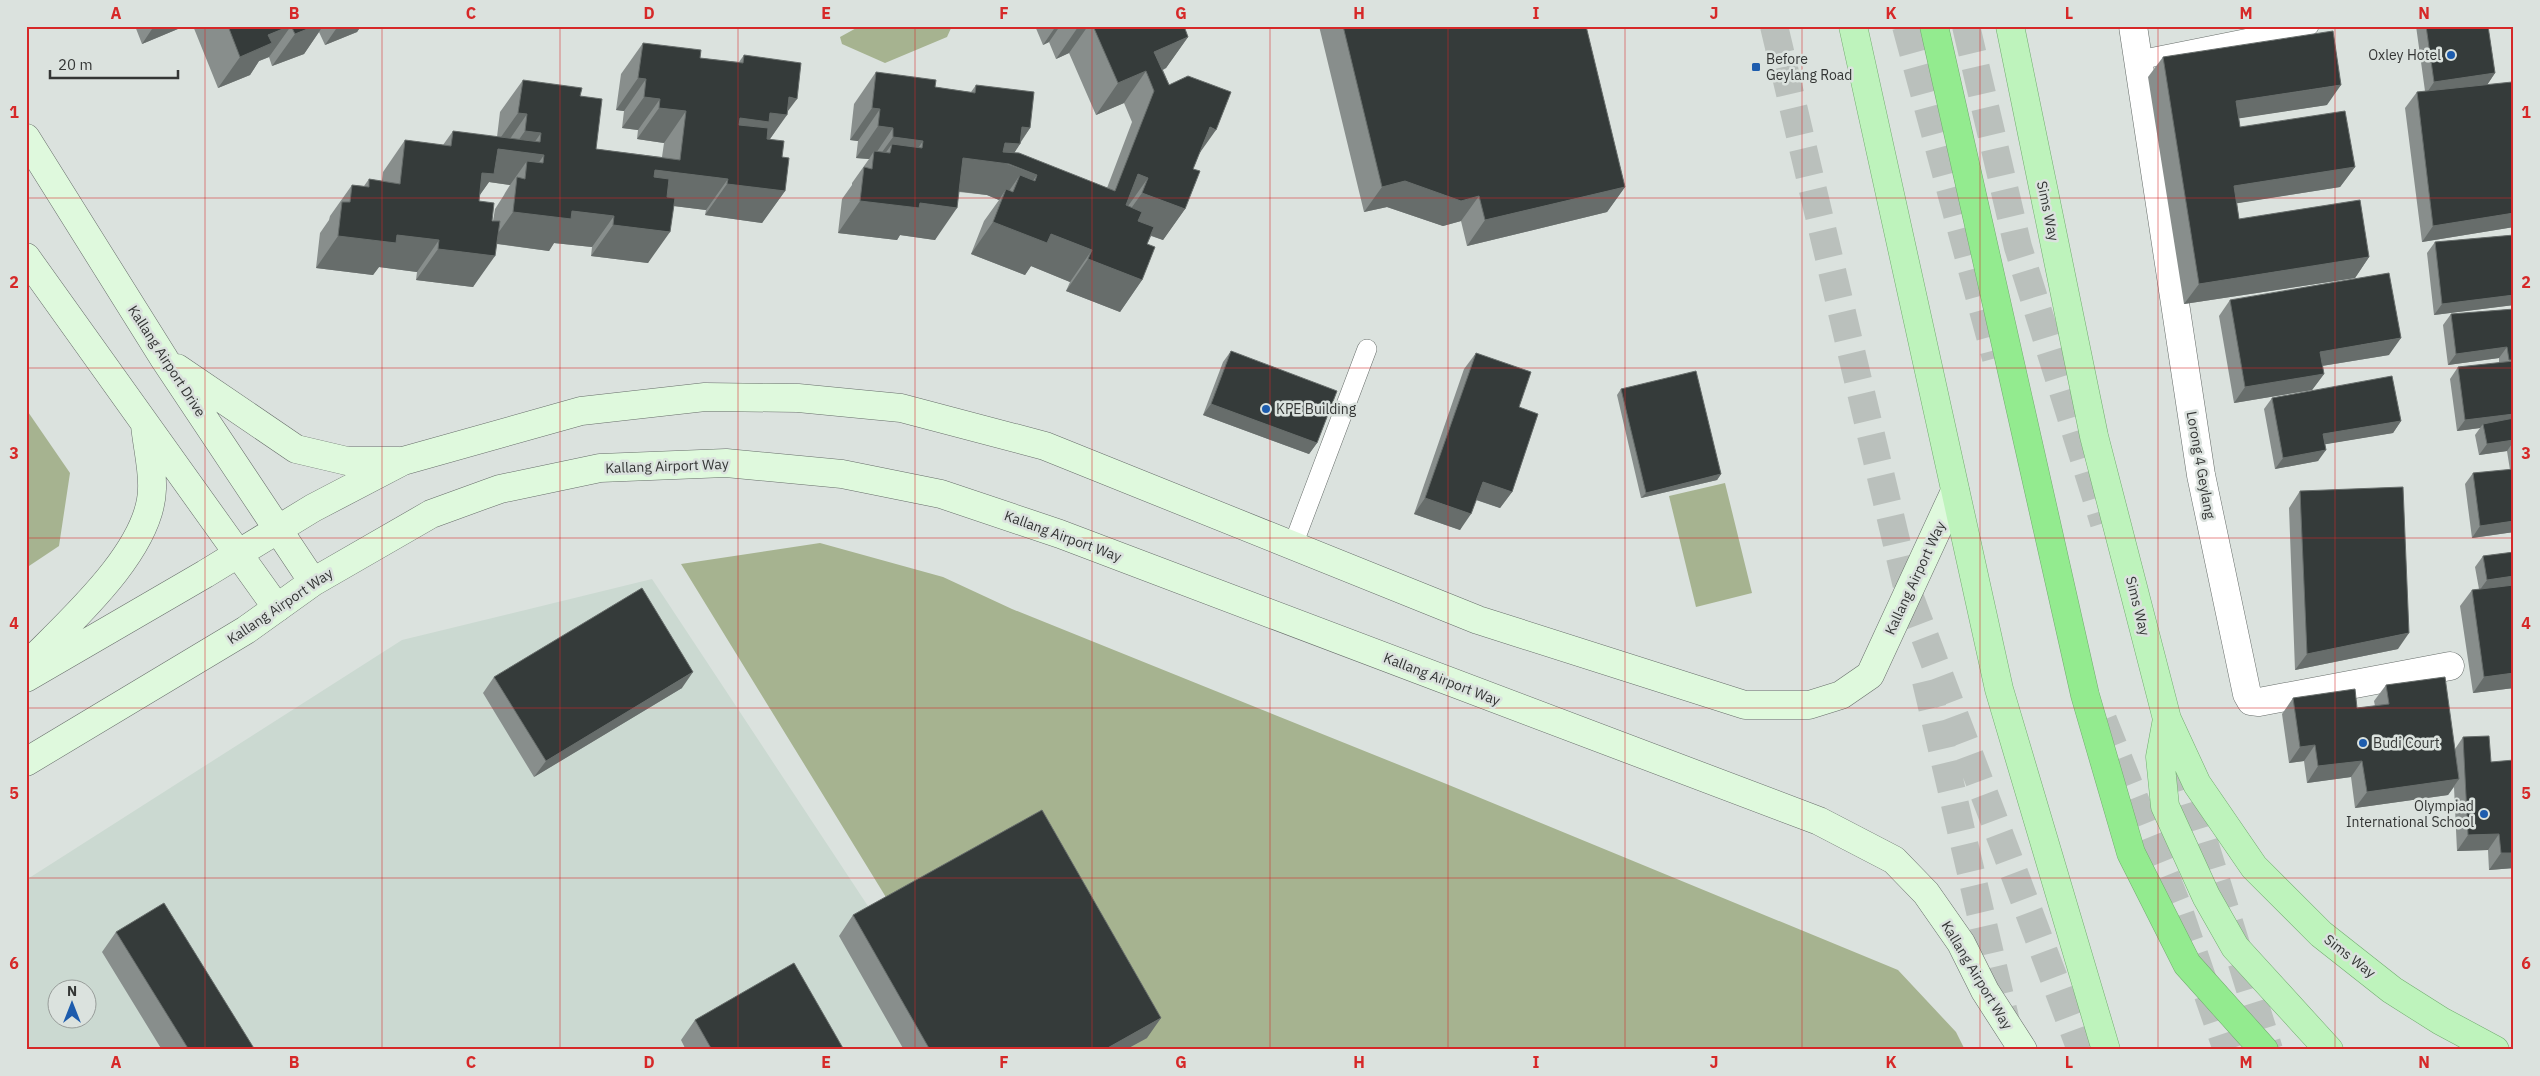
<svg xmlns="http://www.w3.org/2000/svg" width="2540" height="1076" viewBox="0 0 2540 1076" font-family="'IBM Plex Sans',sans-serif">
	<rect width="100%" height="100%" fill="#dbe2de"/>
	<path fill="#cbd9d1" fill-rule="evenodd" d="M652 579 963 1050H26V880L402 640ZM58 988H88V1018H58Z"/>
	<path fill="#a6b390" d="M860 26H952L947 37 885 63 842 44 840 37Z
		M26 409 70 473 59 546 26 568Z
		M1725 483 1752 593 1696 607 1669 496Z
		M820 543 943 577 1012 609 1444 783 1898 970 1956 1032 1965 1050H1125L1146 1038 892 907 681 564Z"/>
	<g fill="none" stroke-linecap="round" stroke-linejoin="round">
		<path stroke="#bac0bc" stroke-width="28" stroke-dasharray="28 14" stroke-linecap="butt" d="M1774 26 1909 595 2081 1050
			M1906 26 1996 358
			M1966 26 2018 247 2104 523
			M1926 681 2006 1022
			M2103 720 2177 905 2227 1050
			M2179 762 2269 1050"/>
		<defs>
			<path id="lane" d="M2139 60 2309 26
				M1293 545 1367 349"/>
			<path id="street" d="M2133 26 2201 475 2247 694 2251 701 2259 702 2450 666"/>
			<path id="secondary" d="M26 138 165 360 313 582
				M26 257 277 608
				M177 368 296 449 347 461H399
				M26 666C67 624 151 551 152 489 153 469 147 446 145 425
				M26 678 205 574 313 508 403 461 581 411 705 397 798 398 901 408 1045 446 1478 620 1745 705H1809L1841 695 1870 675 1955 491
				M26 762 246 630 313 582 431 514 500 489 600 468 726 463 842 474 941 494 1060 534 1819 821 1894 860 1926 893 1961 943 1985 991 2023 1050"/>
			<path id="primary" d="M1853 26 1999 689 2106 1050
				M2010 26 2094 436 2167 719 2197 784 2254 867 2321 934 2392 990 2441 1021 2495 1050
				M2167 719 2160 757 2165 806 2206 896 2235 947 2329 1050"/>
			<path id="highway" d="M1934 26 2085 695 2131 853 2187 964 2264 1050"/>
		</defs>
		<use href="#lane" stroke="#676d6a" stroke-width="20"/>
		<use href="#street" stroke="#676d6a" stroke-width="29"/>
		<use href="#secondary" stroke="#676d6a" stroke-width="29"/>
		<use href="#primary" stroke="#72ac70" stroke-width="29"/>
		<use href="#highway" stroke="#72ac70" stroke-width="29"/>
		<use href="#lane" stroke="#fff" stroke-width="19"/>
		<use href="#street" stroke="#fff" stroke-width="28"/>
		<use href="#secondary" stroke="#dff9dd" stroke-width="28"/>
		<use href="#primary" stroke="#bef3bc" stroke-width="28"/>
		<use href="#highway" stroke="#93eb8f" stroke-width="28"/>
	</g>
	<path fill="#888e8c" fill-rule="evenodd" d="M135 26H185L142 44Z
		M193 26H361L357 32 325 45 319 32 304 54 272 66 269 57 259 61 250 75 218 88Z
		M1035 26H1187L1185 29 1188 37 1166 68 1163 70 1199 154 1193 169 1185 209 1163 240 1151 236 1147 244 1142 280 1120 312 1066 291 1070 282 1031 266 1025 275 971 254 984 221 999 200 987 195 959 192 935 240 900 235 897 240 838 233 842 199 852 185V183L869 159 856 158 858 141 850 140 854 104 876 72 935 87 971 92 976 85 1030 128 1021 142 1014 153 1107 188 1132 122 1124 103 1096 115 1069 53 1056 59 1049 42 1043 45Z
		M1319 26H1586L1625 187 1607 212 1467 246 1461 221 1443 226 1387 207 1364 212Z
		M2416 26H2488L2495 73 2487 85 2514 227 2422 242 2405 108 2417 92 2425 91Z
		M643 43 700 58 739 62 744 55 788 111 770 139 782 157 785 191 762 223 705 215 706 210 674 206 648 263 591 256 592 247 554 243 549 251 497 244 473 287 416 280 417 272 379 267 373 275 316 268 320 233 329 220 330 216 352 185 364 186 369 179 382 181 383 172 405 140 443 145 453 131 497 137 500 112 523 80 580 96 596 149 662 157 664 143 637 139 638 130 622 128 624 111 616 110 621 74ZM489 182 510 185 505 193 504 195 495 209 493 221H492L479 201V196Z
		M2163 57 2327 105 2239 118 2240 127 2355 167 2340 187 2237 203 2239 219 2369 257 2355 278 2184 304 2148 77Z
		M2514 235V305L2434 315 2427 253 2435 242Z
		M2230 300 2389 355 2322 366 2324 374 2312 390 2234 403 2219 316Z
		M2514 309V532L2472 538 2465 484 2473 473 2510 470 2507 451 2479 455 2475 435 2480 428 2457 431 2450 379 2458 367 2499 363V358L2448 365 2443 325 2451 314Z
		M1231 351 1317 443 1309 454 1203 415 1223 362Z
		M1476 353 1519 407 1512 492 1500 508 1476 500 1460 530 1414 514 1464 369Z
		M1621 389 1721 474 1717 480 1641 498 1617 395Z
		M2272 398 2401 421 2393 433 2325 444 2318 461 2275 469 2264 409Z
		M2300 491 2398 649 2295 670 2289 508Z
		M2514 552V688L2473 693 2460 606 2472 590 2479 589 2475 567 2483 556Z
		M494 677 682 688 534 777 483 693Z
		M2386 685 2455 749 2463 737 2491 762 2514 868 2489 870 2488 850 2457 851 2454 787 2448 795 2355 808 2351 777 2307 783 2304 761 2289 763 2282 714 2293 698 2357 708 2375 706 2374 701Z
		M853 915 1147 1038 1125 1050H904L839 936Z
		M116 932 255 1050H162L102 952Z
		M695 1020 844 1050H686L681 1040Z"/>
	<path fill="#676d6b" d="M154 26H185L142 44Z
		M291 26 269 57 259 61 250 75 218 88 240 57 268 35Z
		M315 26H323L304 54 272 66 295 34Z
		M338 26H361L357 32 325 45Z
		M1056 26H1060L1049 42 1043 45Z
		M1080 26H1088L1069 53 1056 59 1078 27Z
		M1181 26H1187L1175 43 1188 37 1166 68 1148 76 1146 71 1124 103 1096 115 1118 83 1154 52Z
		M2495 73 2487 85 2426 94 2434 82Z
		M638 78 646 79 624 111 616 110Z
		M2341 85 2327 105 2222 121 2236 101Z
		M644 97 660 99 638 130 622 128Z
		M789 97 797 99 785 115H787L765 146 718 149 740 118Z
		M659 108 686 111 664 143 637 139Z
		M872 108 880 109 858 141 850 140Z
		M518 113 527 114 505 146 496 144Z
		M878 126 893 128 874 156V151L869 159 856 158Z
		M1022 127 1030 128 1019 144H1020L1007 164 1037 175 1015 207 1013 192 1020 175 1002 201 1006 189 999 200 987 195 941 189 963 158Z
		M1210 127 1216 130 1194 161Z
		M525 131 541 133 527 153 544 155 522 187 525 179 527 161 510 185 489 182 472 206 460 205 498 149 511 151Z
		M893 137 923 141 901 173 890 153 892 144 874 169 872 166Z
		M2355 167 2340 187 2220 206 2234 186Z
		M655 170 728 179 706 210 633 201Z
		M1138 174 1148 178 1126 209 1115 206Z
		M1405 181 1479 196 1461 221 1443 226 1387 207 1364 212 1382 187Z
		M727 184 785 191 762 223 705 215Z
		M1625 187 1607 212 1467 246 1485 220Z
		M1142 193 1185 209 1163 240 1120 224Z
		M860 201 920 203 957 208 935 240 900 235 897 240 838 233Z
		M572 211 614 216 592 247 554 243 549 251 491 243 513 212Z
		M2514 213V227L2422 242 2433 226Z
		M993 222 1051 234 1092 250 1070 282 1031 266 1025 275 971 254Z
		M613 225 670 232 648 263 591 256Z
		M397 235 439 240 417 272 379 267 373 275 316 268 338 236Z
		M438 249 495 256 473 287 416 280Z
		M2369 257 2355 278 2184 304 2199 284Z
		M1088 259 1142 280 1120 312 1066 291Z
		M2514 295V305L2434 315 2442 304Z
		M2401 338 2389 355 2309 368 2320 352Z
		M2507 347 2499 358 2448 365 2456 354Z
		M2324 374 2312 390 2234 403 2245 387Z
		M1211 404 1317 443 1309 454 1203 415Z
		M2514 414V424H2483L2480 428 2457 431 2465 420Z
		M2401 421 2393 433 2315 446 2323 434Z
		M2514 440V441L2507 451 2479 455 2487 444Z
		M2326 450 2318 461 2275 469 2283 458Z
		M1721 474 1717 480 1641 498 1646 493Z
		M1483 482 1512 492 1500 508 1471 498Z
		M1425 498 1471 514 1460 530 1414 514Z
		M2514 521V532L2472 538 2480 526Z
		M2514 576V587L2479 591 2487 580Z
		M2409 633 2398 649 2295 670 2307 654Z
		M693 672 682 688 534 777 546 761Z
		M2514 673V688L2473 693 2484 677Z
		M2315 745 2304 761 2289 763 2300 747Z
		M2362 761 2351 777 2307 783 2318 766Z
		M2459 779 2448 795 2355 808 2367 792Z
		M2499 834 2488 850 2457 851 2468 835Z
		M2501 853H2514V868L2489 870Z
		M1161 1018 1147 1038 1125 1050H1104Z"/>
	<path fill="#353b3a" stroke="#676d6b" d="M228 26H290L268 35 272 43 240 57Z
		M291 26H315L295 34Z
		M1093 26H1184L1188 37 1154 52 1169 85 1188 76 1231 92 1216 130 1210 127 1193 169 1200 171 1185 209 1142 193 1148 178 1138 174 1126 205 1142 212 1138 221 1154 227 1147 244 1155 247 1142 280 1088 259 1092 250 1051 234 1047 243 993 222 1006 189 1013 192 1020 175 1035 181 1037 175 1009 164 963 158 957 208 920 203 919 208 860 201 864 167 872 169 874 151 890 153 892 144 922 148 923 141 893 137V128L878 126 880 109 872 108 876 72 936 80 935 87 975 93 976 85 1034 92 1030 128 1022 127 1020 144 1005 143 1003 152 1019 153 1115 191 1154 91 1146 71 1118 83Z
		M1343 26H1586L1625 187 1485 220 1479 196 1461 201 1405 181 1382 187Z
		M2426 26H2488L2495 73 2434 82Z
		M2333 31 2341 85 2236 101 2240 127 2345 111 2355 167 2234 186 2239 219 2360 200 2369 257 2199 284 2163 57Z
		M643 43 701 50 700 58 743 63 744 55 801 63 797 99 789 97 787 115 770 113 769 122 740 118 739 125 768 128 767 139 784 141 782 157 789 158 785 191 727 184 728 179 655 170 654 177 669 179 667 197 675 198 670 232 613 225 614 216 572 211 571 219 513 212 517 177 525 179 527 161 543 163 544 155 498 149 494 174 482 173 479 201 494 203 492 221H500L495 256 438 249 439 240 397 235 396 243 338 236 342 202H350L352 185 369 187V179L400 184 405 140 451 146 453 131 540 142 541 133 525 131 527 114 518 113 523 80 582 88 580 96 602 99 596 149 680 160 686 111 659 108 660 99 644 97 646 79 638 78Z
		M2512 82 2514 96V213L2433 226 2417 92Z
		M2514 235V295L2442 304 2435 242Z
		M2389 273 2401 338 2320 352 2324 374 2245 387 2230 300Z
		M2514 309V360H2509L2507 347 2456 354 2451 314Z
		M1231 351 1337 391 1317 443 1211 404Z
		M1476 353 1531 372 1519 407 1538 414 1512 492 1483 482 1471 514 1425 498Z
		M2514 361V414L2465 420 2458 367Z
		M1696 371 1721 474 1646 493 1621 389Z
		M2392 376 2401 421 2323 434 2326 450 2283 458 2272 398Z
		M2514 418V440L2487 444 2483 424Z
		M2514 469V521L2480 526 2473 473Z
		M2403 487 2409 633 2307 654 2300 491Z
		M2514 552V576L2487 580 2483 556Z
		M2514 585V673L2484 677 2472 590Z
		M642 588 693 672 546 761 494 677Z
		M2445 677 2459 779 2367 792 2362 761 2318 766 2315 745 2300 747 2293 698 2355 689 2357 708 2389 704 2386 685Z
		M2489 736 2491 762 2514 760V853H2501L2499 834 2468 835 2463 737Z
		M1042 810 1161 1018 1104 1050H930L853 915Z
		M164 903 255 1050H189L116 932Z
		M794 963 844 1050H712L695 1020Z"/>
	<path fill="none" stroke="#d62828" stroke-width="1" stroke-opacity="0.55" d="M205 26V1050M382 26V1050M560 26V1050M738 26V1050M915 26V1050M1092 26V1050M1270 26V1050M1448 26V1050M1625 26V1050M1802 26V1050M1980 26V1050M2158 26V1050M2335 26V1050M26 198H2514M26 368H2514M26 538H2514M26 708H2514M26 878H2514"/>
	<g fill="#1d5cad" stroke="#dbe2de" stroke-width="2">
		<circle cx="2451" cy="55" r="5"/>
		<rect x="1751" y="62" width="10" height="10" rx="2.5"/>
		<circle cx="1266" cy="409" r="5"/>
		<circle cx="2363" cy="743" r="5"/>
		<circle cx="2484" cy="814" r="5"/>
	</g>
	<g text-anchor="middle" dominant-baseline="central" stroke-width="5" stroke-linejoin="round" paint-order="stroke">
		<g font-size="14" fill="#343635" stroke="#dbe2de" text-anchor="start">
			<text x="2441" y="55" text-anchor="end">Oxley Hotel</text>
			<text x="1766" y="59">Before<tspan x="1766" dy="16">Geylang Road</tspan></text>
			<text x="1276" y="409">KPE Building</text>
			<text x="2373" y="743">Budi Court</text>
			<text x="2474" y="806" text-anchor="end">Olympiad<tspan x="2474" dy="16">International School</tspan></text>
		</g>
		<g font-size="14" fill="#343635" stroke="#dbe2de">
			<text transform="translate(2048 211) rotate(78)">Sims Way</text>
			<text transform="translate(167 361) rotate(57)">Kallang Airport Drive</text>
			<text transform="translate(2201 465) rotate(80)">Lorong 4 Geylang</text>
			<text transform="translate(667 466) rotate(-2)">Kallang Airport Way</text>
			<text transform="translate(1063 536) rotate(20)">Kallang Airport Way</text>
			<text transform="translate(1915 578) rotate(-65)">Kallang Airport Way</text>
			<text transform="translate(280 606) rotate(-34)">Kallang Airport Way</text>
			<text transform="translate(2138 606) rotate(76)">Sims Way</text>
			<text transform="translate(1442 679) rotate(21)">Kallang Airport Way</text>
			<text transform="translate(2350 956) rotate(38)">Sims Way</text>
			<text transform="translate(1977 975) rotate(59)">Kallang Airport Way</text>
		</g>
	</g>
	<rect width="2540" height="1076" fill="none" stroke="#dbe2de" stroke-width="55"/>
	<g transform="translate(72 1004)"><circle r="24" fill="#dbe2de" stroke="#989d9a"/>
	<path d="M0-4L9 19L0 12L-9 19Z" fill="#1d5cad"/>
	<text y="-8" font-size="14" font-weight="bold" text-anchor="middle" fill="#343635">N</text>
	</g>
	<path d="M50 70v8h128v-8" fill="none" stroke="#343635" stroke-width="2.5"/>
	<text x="58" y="70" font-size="15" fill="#343635" stroke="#dbe2de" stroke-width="4" paint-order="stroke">20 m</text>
	<rect x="28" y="28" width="2484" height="1020" fill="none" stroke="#d62828" stroke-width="2"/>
	<g font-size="16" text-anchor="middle" font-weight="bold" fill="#d62828">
		<text x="116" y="19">A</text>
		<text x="294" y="19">B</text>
		<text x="471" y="19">C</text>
		<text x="649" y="19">D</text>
		<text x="826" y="19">E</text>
		<text x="1004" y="19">F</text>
		<text x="1181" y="19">G</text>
		<text x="1359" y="19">H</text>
		<text x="1536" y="19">I</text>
		<text x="1714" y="19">J</text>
		<text x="1891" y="19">K</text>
		<text x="2069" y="19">L</text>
		<text x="2246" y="19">M</text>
		<text x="2424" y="19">N</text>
		<text x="14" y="118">1</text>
		<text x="2526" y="118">1</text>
		<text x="14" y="288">2</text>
		<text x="2526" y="288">2</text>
		<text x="14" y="459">3</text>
		<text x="2526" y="459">3</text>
		<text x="14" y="629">4</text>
		<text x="2526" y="629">4</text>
		<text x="14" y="799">5</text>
		<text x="2526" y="799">5</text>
		<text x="14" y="969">6</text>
		<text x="2526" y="969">6</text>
		<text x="116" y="1068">A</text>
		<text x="294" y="1068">B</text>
		<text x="471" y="1068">C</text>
		<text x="649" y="1068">D</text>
		<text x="826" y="1068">E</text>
		<text x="1004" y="1068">F</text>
		<text x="1181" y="1068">G</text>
		<text x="1359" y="1068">H</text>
		<text x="1536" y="1068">I</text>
		<text x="1714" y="1068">J</text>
		<text x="1891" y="1068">K</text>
		<text x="2069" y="1068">L</text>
		<text x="2246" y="1068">M</text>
		<text x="2424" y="1068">N</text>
	</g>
</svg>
